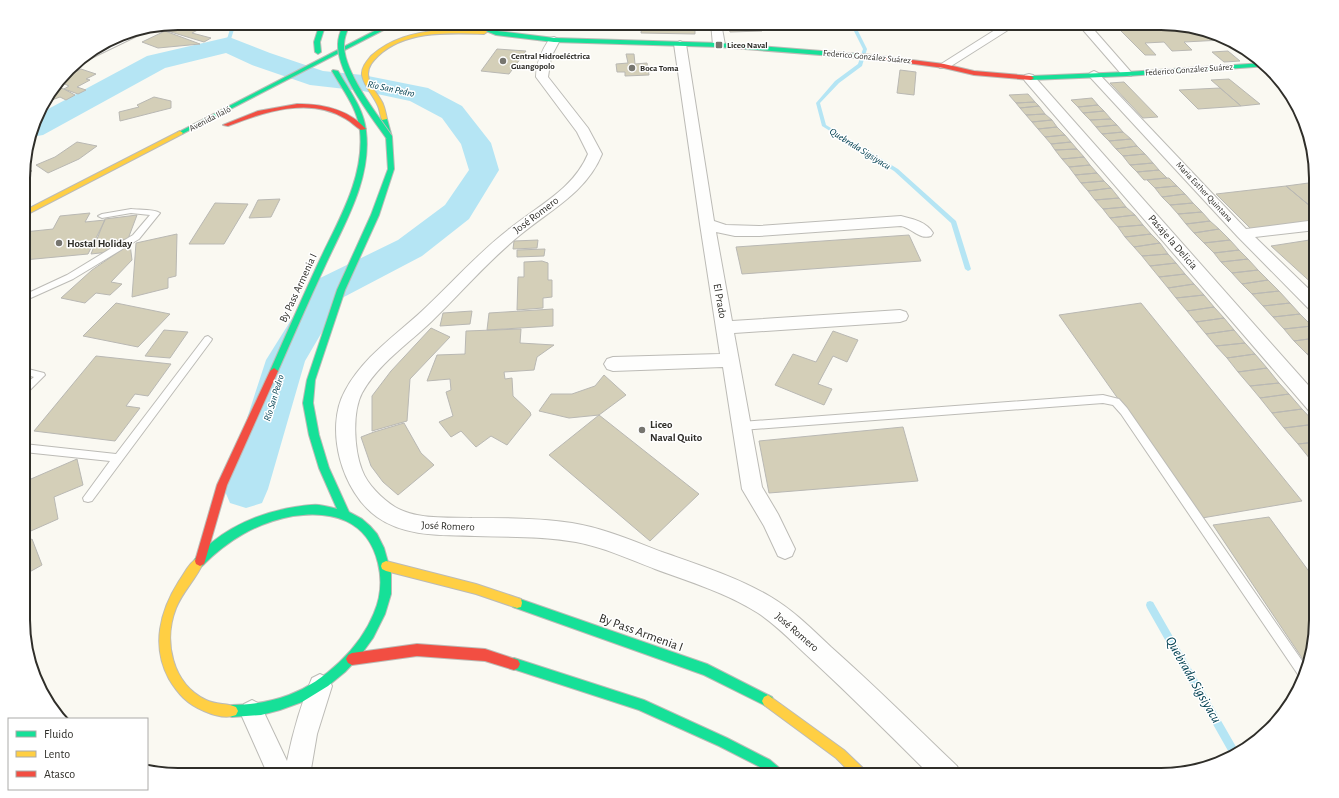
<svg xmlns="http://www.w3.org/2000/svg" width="1339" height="798" viewBox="0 0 1339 798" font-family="'Alegreya Sans',sans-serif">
	<rect width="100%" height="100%" fill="#faf9f2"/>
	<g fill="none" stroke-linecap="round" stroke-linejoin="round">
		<path fill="#b5e5f4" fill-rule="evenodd" d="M232 23H236L231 39 229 40 227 39Z
			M850 23H854L867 49 862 66 839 83 820 103 826 125 898 169 956 221 971 269 970 270 968 271 965 269 951 223 894 171 822 126 816 103 835 81 858 64 863 49Z
			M1150 601 1153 602 1239 752 1240 753 1231 756 1147 608 1146 605 1147 602Z"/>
		<path fill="#b5e5f4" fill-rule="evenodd" d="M229 37 270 53 323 71 363 75 428 88 462 106 491 143 499 170 469 219 422 256 342 298 305 361 268 489 262 503 246 508 230 503 224 489 266 360 316 280 398 240 445 205 469 170 461 144 442 118 410 101 363 91 310 85 252 65 226 53 165 68 43 135 31 137 37 115 147 56Z"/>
	</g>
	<path fill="#d4cfb8" stroke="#b9b8b3" d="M178 23H211L192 33 211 38 204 42 164 30Z
		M578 23H613V28L586 29 585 24Z
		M727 23H760L762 31 730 32Z
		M1113 23H1162L1202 28 1215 34 1222 40 1184 42 1192 50 1172 51 1164 42 1145 43 1156 55H1145Z
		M642 25 695 26V34L641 33Z
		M165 31 200 44 158 48 142 42Z
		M497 49 526 51 509 74 481 71Z
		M1228 51 1240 61 1224 62 1212 52Z
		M626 54H634L635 64 647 63 649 75 625 76V72H617L616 64 628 63Z
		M81 69 96 74 86 79 90 80 77 87 86 90 78 94 64 89 69 86 60 82 63 78Z
		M900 70 916 72 914 95 897 93Z
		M1229 79 1260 104 1241 106 1211 80Z
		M1124 82 1158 117 1143 118 1110 83Z
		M56 87 64 89 75 95 66 100 60 97 49 101 46 100Z
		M1220 88 1241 106 1198 109 1179 90Z
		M1028 94 1035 102 1016 103 1009 95Z
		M154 97 171 101V108L120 121 119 112 139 107 137 105Z
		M1092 98 1098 105 1078 107 1071 100Z
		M1035 102 1039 106 1020 108 1016 103Z
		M1098 105 1104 111 1083 113 1078 107Z
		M1039 106 1045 114 1026 115 1020 108Z
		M1104 111 1111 119 1090 120 1083 113Z
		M1045 114 1052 120 1032 122 1026 115Z
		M1111 119 1117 125 1096 127 1090 120Z
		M1052 120 1057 127 1038 129 1032 122Z
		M1117 125 1123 132 1102 134 1096 127Z
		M1057 127 1065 135 1045 137 1038 129Z
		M1123 132 1131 139 1109 141 1102 134Z
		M1065 135 1071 142 1051 144 1045 137Z
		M1131 139 1137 146 1116 149 1109 141Z
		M77 142 97 146 79 159 48 173 36 165 55 157Z
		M1071 142 1077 149 1055 150 1051 144Z
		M1137 146 1145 154 1123 156 1116 149Z
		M1077 149 1084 157 1062 159 1055 150Z
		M1145 154 1153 163 1130 165 1123 156Z
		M1084 157 1090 165 1069 167 1062 159Z
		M1153 163 1159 170 1137 172 1130 165Z
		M1090 165 1097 173 1075 175 1069 167Z
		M24 166H25L32 171 24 175Z
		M1159 170 1167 178 1144 180 1137 172Z
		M1097 173 1104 181 1081 183 1075 175Z
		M1167 178H1169L1177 186 1155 188 1147 180Z
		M1104 181 1111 188 1088 191 1081 183Z
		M1316 182V211L1286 186Z
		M1177 186 1185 194 1162 197 1155 188Z
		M1286 186 1316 211V223L1253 231 1216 194Z
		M1111 188 1119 198 1095 200 1088 191Z
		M1185 194 1193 203 1170 205 1162 197Z
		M1119 198 1126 207 1103 209 1095 200Z
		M280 199 271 217 249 218 258 200Z
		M215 203 248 204 224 244H189Z
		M1193 203 1202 212 1178 214 1170 205Z
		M1126 207 1135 215 1110 218 1103 209Z
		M1202 212 1210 221 1186 224 1178 214Z
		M90 213 85 222 105 220 88 254 24 260V232L53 229 60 216Z
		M137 215 128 239 113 241 109 252 91 254 105 219Z
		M1135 215 1143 225 1118 227 1110 218Z
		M1210 221 1219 229 1194 233 1186 224Z
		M1143 225 1151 234 1125 237 1118 227Z
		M1219 229 1230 240 1204 243 1194 233Z
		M177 234 176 276 168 278V288L132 297 136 243Z
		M1151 234 1160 243 1134 247 1125 237Z
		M909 235 921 261 742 274 736 247Z
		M1316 239V287L1271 246Z
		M538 240 537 248 513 249 514 241Z
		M1230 240 1239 250 1214 253 1204 243Z
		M1160 243 1168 254 1142 256 1134 247Z
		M130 244 132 260 111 282 122 284 110 295 96 293 85 303 61 298 92 270Z
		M545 249 544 256 517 257V250Z
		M1239 250 1248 259 1221 262 1214 253Z
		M1168 254 1176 263 1150 266 1142 256Z
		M1248 259 1258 270 1232 273 1221 262Z
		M542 261 548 263V280H552V297L543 298V308L517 310 518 277H524V262Z
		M1176 263 1185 274 1159 277 1150 266Z
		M1258 270 1268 280 1242 284 1232 273Z
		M1185 274 1194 284 1168 288 1159 277Z
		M1268 280 1279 291 1252 294 1242 284Z
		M1194 284 1204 295 1176 298 1168 288Z
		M1279 291 1290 303 1263 306 1252 294Z
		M1204 295 1214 307 1187 311 1176 298Z
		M116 303 170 314 138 347 83 336Z
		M1141 303 1302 501 1202 518 1059 315Z
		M1290 303 1300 314 1273 317 1263 306Z
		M1214 307 1224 318 1196 322 1187 311Z
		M553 309V326L487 330 489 313Z
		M472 311 470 324 440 326 443 313Z
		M1300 314 1312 326 1284 329 1273 317Z
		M1224 318 1234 330 1206 334 1196 322Z
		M1312 326 1316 330V338L1294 341 1284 329Z
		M431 328 450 337 410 379 407 421 372 431V396L391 371Z
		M521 329 520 343 554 345 537 357 534 370 504 372 505 379 512 378 513 396 530 412 531 415 507 445 491 436 476 447 461 431 451 437 439 422 453 416 446 392 451 390 450 379 427 381 437 355 465 354 466 331Z
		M164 330 188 332 170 358 145 356Z
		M1234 330 1245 343 1216 346 1206 334Z
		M833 331 858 340 847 362 833 356 818 384 832 389 824 405 775 385 793 354 816 362Z
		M1316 338V353L1307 354 1294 341Z
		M1245 343 1255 354 1227 358 1216 346Z
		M1316 353V364L1307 354Z
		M1255 354 1267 368 1238 372 1227 358Z
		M96 356 171 364 148 396 135 394 126 406 140 408 115 441 34 431Z
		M1267 368 1279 383 1250 386 1238 372Z
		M604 375 626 395 599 415 569 418 539 411 551 394H572L595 386Z
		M1279 383 1289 394 1260 398 1250 386Z
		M1289 394 1302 409 1272 413 1260 398Z
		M1302 409 1316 424 1284 428 1272 413Z
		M599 415 699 494 650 541 549 455Z
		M404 423 421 453 434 465 398 495 383 482 371 466 361 437 374 432Z
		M1316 424V442L1298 444 1284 428Z
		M903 427 918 481 769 493 759 441Z
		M1316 442V458L1310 459 1298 444Z
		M77 459 83 485 54 497 58 519 24 534V482Z
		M1269 517 1316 581V630L1306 664 1213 525Z
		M32 539 42 565 24 575V543Z"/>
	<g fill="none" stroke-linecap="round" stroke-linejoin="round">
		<defs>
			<path id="lane" d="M131 209C139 210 154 209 160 213L139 239 73 279 24 301V295L67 275 133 235 150 215 131 213 102 218 98 216 102 214Z
				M208 336 212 339 211 341 92 501 88 502 84 501 83 498 110 461 24 452V444L116 454 205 337Z
				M24 368 44 373 45 375 27 393 24 394V385L34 377 24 374Z
				M1103 395 1119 399 1127 408 1305 665 1301 677 1299 676 1121 414 1113 405 1103 403 741 430 738 429 736 426 738 423 741 422Z"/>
			<path id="street" d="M711 23H721L725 45 723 47 719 48 713 45Z
				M1006 23H1019L948 68H940L938 66Z
				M1077 23H1088L1131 72 1133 74 1131 76H1123Z
				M146 29 145 32 79 64 73 65 75 62 105 43 125 33Z
				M554 37 560 40 551 57 548 77 588 128 602 154C586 193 550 210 520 235 488 261 461 293 432 321 408 344 378 364 362 393 352 412 354 450 362 470 367 484 382 499 395 507 417 520 446 517 472 518 505 518 539 518 572 523 603 528 633 541 662 552 699 565 737 577 771 597 793 610 812 629 831 647 874 685 915 726 957 766L961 775H930C891 736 853 698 813 661 795 645 779 627 758 613 727 593 690 582 655 569 629 559 603 547 576 542 543 536 508 537 475 536 442 535 405 537 377 517 342 492 324 429 345 391 363 357 395 336 422 311 451 284 477 254 508 230 537 206 573 190 588 154L577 132 536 77C536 62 542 50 550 38Z
				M680 41 686 44 714 221 726 225 759 226 901 216C913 219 927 222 933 233L931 236C919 240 912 228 901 226L759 236H735L716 232 732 321 900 310 906 312 908 316 906 320 900 322 734 333 762 487 778 514 795 549 792 556 785 559 778 556 764 526 742 489 723 367 613 371 607 369 604 364 607 359 613 357 720 354 700 224 674 44Z
				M1094 71 1098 73 1246 229 1316 220V230L1255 237 1316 296V312L1310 310 1238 237 1090 77 1088 75 1090 73Z
				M1029 74 1033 75 1316 394V414L1310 412 1025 81 1023 78 1025 75Z
				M320 674 328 678 332 686 317 734 310 775H268L240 712 244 704 252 700 260 704 287 761C293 732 301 704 312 678Z"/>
			<path id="fast" d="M320 23H326L320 42 321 52 318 54 315 52 314 42Z
				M390 23H397L182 134 177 133Z
				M466 23H474L497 31 554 38 719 43 872 55 875 57 872 59 719 47 554 42 496 35Z
				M1264 63 1268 66 1127 76 1031 80 1028 78 1031 76 1127 72Z
				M333 70 338 71C349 90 364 109 366 131 372 180 343 226 324 268 308 302 293 337 278 371L274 374 270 371C285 337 300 303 316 268 335 226 365 180 360 131 358 109 343 90 332 71Z
				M384 117 387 119 392 137 394 169 379 215 345 290 315 380 313 403 319 435 329 468 349 512 362 519 370 526 377 534 384 548 391 573V594L385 614 373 638 360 656 345 672 328 686 302 702 280 710 261 715 232 717 228 715 226 711 228 707 232 705C251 705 270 702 289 695 324 682 360 648 374 613 381 597 382 579 378 563 368 520 332 510 293 516 256 523 228 540 202 566L198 568 194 566 193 563C196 555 205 548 211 543 236 523 264 512 295 507 302 506 312 504 319 505 325 506 331 507 337 509L319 468 309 435 303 403 307 380 337 290 371 215 388 169 386 137 381 119Z
				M517 598 707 664 772 697 774 701 772 705 768 707 704 675 513 607 512 603 513 599Z
				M514 658 644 700 727 738 770 760 783 771 785 775H769L762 768 719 746 639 710 510 668 508 664 510 660Z"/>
			<path id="slow" d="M439 30H484L487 32 484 34C449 33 406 30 378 56 373 61 368 66 368 74 368 85 379 95 383 104 385 109 386 114 387 119L382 120C380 116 380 110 378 106 373 95 364 86 362 75 361 68 367 61 371 56 391 38 414 33 439 30Z
				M180 131 183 133 182 134 24 216V211Z
				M198 558 202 560 203 563C196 579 183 591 176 608 163 641 172 684 206 700 216 705 227 703 236 707L238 711 236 715C226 719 213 715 204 711 187 704 178 694 169 679 151 646 160 611 179 581 184 574 190 561 198 558Z
				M386 561 476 584 521 599 522 603 521 607 517 608 476 594 386 571 382 569 381 566 382 563Z
				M768 695 844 750 866 771 868 775H853L836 758 764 705 762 701 764 697Z"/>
			<path id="jam" d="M872 55 944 64 974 71 1031 76 1034 78 1031 80 974 75 944 68 870 58 869 57Z
				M297 104C323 104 348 109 366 129L361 130C356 127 351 122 346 119 310 96 264 112 228 126L223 125 258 111Z
				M274 368 278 371 227 485 205 561 204 564 200 566 196 564 195 561 217 485 270 371Z
				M417 644 485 649 518 660 520 664 518 668 514 670 485 661 417 656 352 665 348 663 346 659 348 655 352 653Z"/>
		</defs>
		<use href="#lane" stroke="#bcbbb6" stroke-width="2"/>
		<use href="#street" stroke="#bcbbb6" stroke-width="2"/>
		<use href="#fast" stroke="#bcbbb6" stroke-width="2"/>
		<use href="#slow" stroke="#bcbbb6" stroke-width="2"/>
		<use href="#jam" stroke="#bcbbb6" stroke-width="2"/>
		<use href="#lane" fill="#fefefd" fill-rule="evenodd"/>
		<use href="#street" fill="#fefefd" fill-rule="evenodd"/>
		<use href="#fast" fill="#16e098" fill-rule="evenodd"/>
		<use href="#slow" fill="#ffcf43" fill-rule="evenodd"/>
		<use href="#jam" fill="#f24e42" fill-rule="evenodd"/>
		<defs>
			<path id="fast-bridge" d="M347 23C344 30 341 37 341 44 340 72 373 114 389 137"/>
		</defs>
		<use href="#fast-bridge" stroke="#bcbbb6" stroke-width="8" stroke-linecap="butt"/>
		<use href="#fast-bridge" stroke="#16e098" stroke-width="6"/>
	</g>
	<g fill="#76756f" stroke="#fff" stroke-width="1.5">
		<rect x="715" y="41" width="8" height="8" rx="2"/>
		<circle cx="503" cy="61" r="4"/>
		<circle cx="632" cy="68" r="4"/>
		<circle cx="59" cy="243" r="4"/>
		<circle cx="642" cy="430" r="4"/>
	</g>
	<g text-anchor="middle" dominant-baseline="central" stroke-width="3" stroke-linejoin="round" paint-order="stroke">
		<g font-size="9" font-weight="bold" fill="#2f2e29" stroke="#fff" text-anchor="start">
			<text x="727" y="45">Liceo Naval</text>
			<text x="511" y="56">Central Hidroeléctrica<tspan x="511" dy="10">Guangopolo</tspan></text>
			<text x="640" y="68">Boca Toma</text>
		</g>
		<g font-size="9" fill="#2f2e29" stroke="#fff">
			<text transform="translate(867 57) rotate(5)">Federico González Suárez</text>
			<text transform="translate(1189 70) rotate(-4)">Federico González Suárez</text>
			<text transform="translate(210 119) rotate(-27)">Avenida Ilaló</text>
			<text transform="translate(1204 192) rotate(47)">Maria Esther Quintana</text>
		</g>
		<g font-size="10" font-style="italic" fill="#024152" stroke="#fff">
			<text transform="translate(391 89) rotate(12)">Río San Pedro</text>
			<text transform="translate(860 149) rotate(32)">Quebrada Sigsiyacu</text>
			<text transform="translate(274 398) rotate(-73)">Río San Pedro</text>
		</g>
		<g font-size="11" fill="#2f2e29" stroke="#fff">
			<text transform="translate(536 215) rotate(-37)">José Romero</text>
			<text transform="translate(1173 242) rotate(49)">Pasaje la Delicia</text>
			<text transform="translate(298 288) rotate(-65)">By Pass Armenia I</text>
			<text transform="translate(720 301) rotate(80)">El Prado</text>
			<text transform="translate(448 526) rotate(2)">José Romero</text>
			<text transform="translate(797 632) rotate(41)">José Romero</text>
		</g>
		<g font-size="11" font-weight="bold" fill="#2f2e29" stroke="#fff" text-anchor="start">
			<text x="67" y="243">Hostal Holiday</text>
			<text x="650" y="424">Liceo<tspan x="650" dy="13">Naval Quito</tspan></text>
		</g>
		<g font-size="13" fill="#2f2e29" stroke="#fff">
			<text transform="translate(641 633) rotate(20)">By Pass Armenia I</text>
		</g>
		<g font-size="14" font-style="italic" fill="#024152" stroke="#fff">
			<text transform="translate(1193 680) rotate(60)">Quebrada Sigsiyacu</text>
		</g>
	</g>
	<path d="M0 0H1339V798H0ZM178 30H1161A148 148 0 0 1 1309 178V620A148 148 0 0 1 1161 768H178A148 148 0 0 1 30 620V178A148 148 0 0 1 178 30Z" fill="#fff" fill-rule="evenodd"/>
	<path fill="none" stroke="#2f2e29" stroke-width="2" d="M178 30H1161A148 148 0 0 1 1309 178V620A148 148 0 0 1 1161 768H178A148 148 0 0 1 30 620V178A148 148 0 0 1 178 30Z"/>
	<rect x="8" y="718" width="140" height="72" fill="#ffffff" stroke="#acaba9"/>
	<rect x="16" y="731" width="20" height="6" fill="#16e098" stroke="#acaba9"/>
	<text x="44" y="738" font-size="12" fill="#2f2e29">Fluido</text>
	<rect x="16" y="751" width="20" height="6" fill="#ffcf43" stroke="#acaba9"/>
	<text x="44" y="758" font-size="12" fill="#2f2e29">Lento</text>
	<rect x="16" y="771" width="20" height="6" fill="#f24e42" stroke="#acaba9"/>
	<text x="44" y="778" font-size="12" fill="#2f2e29">Atasco</text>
</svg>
